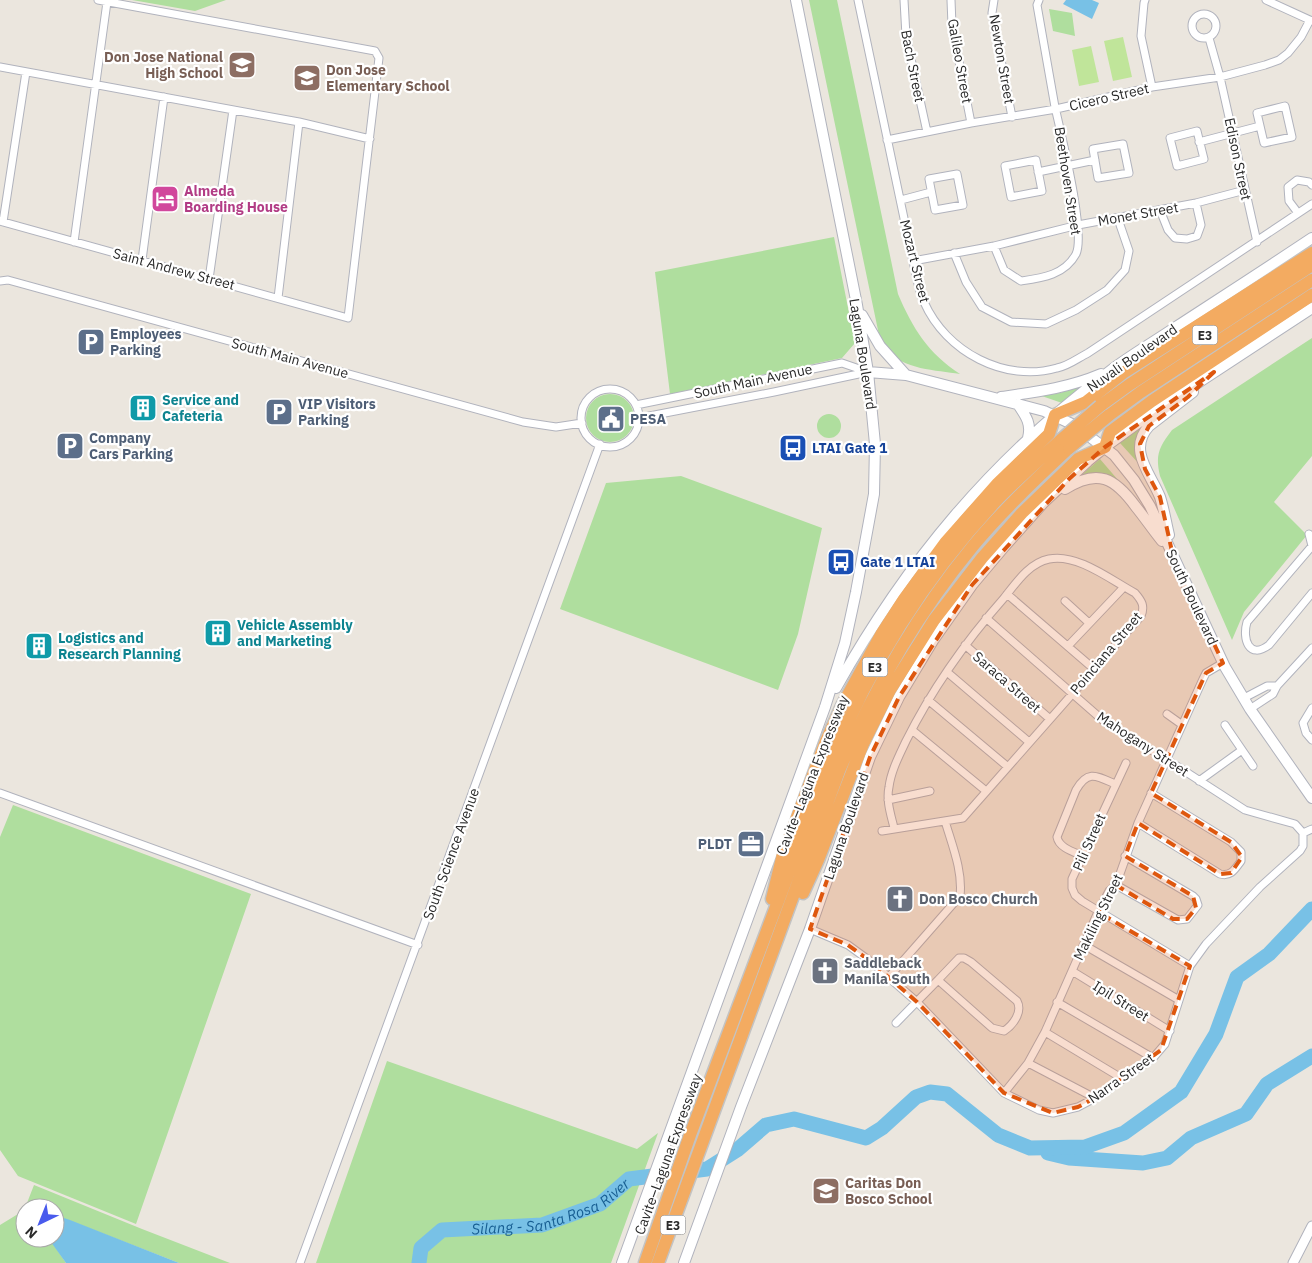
<svg xmlns="http://www.w3.org/2000/svg" width="1312" height="1263" viewBox="0 0 1312 1263" font-family="'IBM Plex Sans',sans-serif">
	<rect width="100%" height="100%" fill="#ebe6de"/>
	<path fill="#afde9e" d="M132 0H226L195 11Z
		M809 0H837L898 294C913 329 928 353 960 374 936 370 903 370 886 349 883 345 881 339 879 335Z
		M1049 9 1072 13 1075 36 1053 31Z
		M834 237 855 343 842 358 670 394 655 272Z
		M1312 338V456L1274 502 1307 535 1244 612 1232 640 1160 476C1155 455 1159 447 1172 430Z
		M1086 383 1062 403 1036 394 1060 393Z
		M586 418a24 24 0 1 1 48 0a24 24 0 1 1-48 0Z
		M817 426a12 12 0 1 1 24 0a12 12 0 1 1-24 0Z
		M1149 421 1140 465 1120 443Z
		M1100 459 1118 480 1105 475 1078 478Z
		M681 476 822 528 798 634 778 690 560 609 606 483Z
		M13 805 251 894 136 1224 18 1176 0 1150V837Z
		M387 1061 637 1149 658 1133 611 1263H316Z
		M34 1185 142 1229 230 1263H179L55 1215V1208H31L27 1203Z
		M25 1212V1238H49L66 1263H0V1225L18 1214Z"/>
	<path fill="#c0e59a" d="M1123 37 1132 77 1113 81 1104 41Z
		M1091 46 1099 82 1079 86 1072 50Z"/>
	<path fill="#78c1e6" d="M1066 0H1092L1099 3 1092 19 1063 4Z
		M55 1215 70 1220 179 1263H66L48 1238H55Z"/>
	<g fill="none" stroke-linecap="round" stroke-linejoin="round">
		<g stroke="#78c1e6" stroke-width="15">
			<path d="M1048 1153 1069 1158 1143 1163 1167 1158 1191 1138 1246 1114 1267 1084 1312 1056"/>
			<path id="s1" d="M419 1263 421 1248 442 1230 542 1225 600 1204 629 1179 707 1169 737 1150 766 1125 794 1119 866 1138 882 1128 916 1097 930 1092 947 1094 998 1135 1030 1148 1085 1147 1124 1133 1181 1092 1216 1034 1237 977 1269 954 1312 909"/>
		</g>
		<defs>
			<path id="minor" d="M858 0 913 261C916 275 918 289 924 302 946 352 1005 383 1057 368 1068 366 1078 358 1088 353L1312 204
				M904 0 906 36 927 132
				M951 0 952 25 971 123
				M994 0 992 13 1012 117
				M1145 0 1144 3 1141 36 1152 87
				M1266 0 1312 21
				M1192 26a12 12 0 1 1 24 0a12 12 0 1 1-24 0Z
				M1209 38 1220 77 1257 242
				M0 67 299 122 370 139
				M1285 106 1292 137 1264 143 1257 113Z
				M1197 131 1204 159 1177 166 1170 138Z
				M887 140 971 123 1056 109 1152 87 1220 77 1265 65 1279 60 1288 53 1301 37 1310 20
				M1199 142 1260 126
				M1123 144 1129 173 1098 178 1093 149Z
				M1036 160 1042 191 1011 197 1005 166Z
				M1038 172 1095 160
				M957 174 963 205 935 210 929 179Z
				M901 200 931 192
				M1160 210 1168 230 1175 238 1187 239 1197 236 1201 225 1196 203
				M1298 213 1289 201 1288 187 1297 180 1309 182 1312 185
				M0 221 348 318 379 58 375 51 98 0
				M3 222 26 72
				M74 242 107 2
				M994 246 1004 270 1021 281C1042 278 1065 275 1076 254 1086 233 1061 134 1055 107 1049 73 1043 39 1037 5L1039 0
				M954 253 966 282 982 307 1011 322 1046 324 1076 310 1107 290 1125 270 1129 251 1118 219
				M142 260 164 97
				M913 261 994 246 1078 225 1196 203 1245 190
				M209 279 233 110
				M0 281 8 280 523 422 556 427 582 423
				M278 298 299 122
				M581 418a29 29 0 1 1 58 0a29 29 0 1 1-58 0Z
				M636 405 842 363 868 372
				M639 418 774 392 868 372
				M1309 534 1312 546
				M1312 546 1247 622C1242 639 1249 660 1269 645L1312 593
				M1007 594 1094 669
				M1065 601 1089 623
				M965 645 1050 719
				M1068 646 1124 587
				M947 672 1029 742
				M1244 698 1267 686H1277
				M928 700 1008 767
				M1312 708 1303 723 1306 733 1312 740
				M1250 709 1273 694 1277 686 1312 648
				M1167 714 1181 724
				M1225 725 1253 766
				M912 730 986 791
				M1126 763 1072 879V888L1075 895 1082 901 1190 966
				M1199 781 1242 750
				M0 793 418 945
				M888 800 930 791
				M1138 823 1220 874C1231 877 1235 869 1241 861V852L1231 842 1151 793
				M882 831 963 818 1141 616C1145 606 1142 601 1135 593 1111 580 1077 553 1049 559 1029 563 1016 583 1004 598 966 641 932 689 906 741 899 756 891 771 889 787 886 801 891 815 894 828
				M1303 833 1312 829
				M1083 856C1074 852 1059 848 1057 837L1076 790C1088 769 1097 776 1115 784
				M1116 885 1178 920 1187 919 1198 905 1196 899 1193 896 1125 856
				M810 929 848 945 870 961 917 1002 1004 1093 1039 1110 1053 1113 1078 1107 1095 1098 1153 1058 1165 1044 1190 966 1206 944 1260 887 1300 851 1303 846V833L1295 824 1245 810 1166 759 1106 723 986 618
				M1084 945 1179 1000
				M959 958H964L971 962 1017 1001C1023 1012 1013 1025 1004 1031L992 1028 938 980Z
				M1072 971 1170 1031
				M888 978 960 896C963 871 952 845 945 821
				M1057 1002 1153 1058
				M896 1023 938 980
				M1045 1032 1123 1079
				M1028 1063 1095 1098
				M1004 1093 1028 1063 1045 1032 1098 912 1109 891 1116 885 1138 823 1203 679 1206 673 1223 663
				M300 1263 600 444"/>
			<path id="tertiary" d="M1293 1263 1312 1226"/>
			<path id="secondary" d="M862 315 880 346 906 375
				M868 372 906 375 1044 411 1074 425 1114 455 1134 480 1150 506 1225 667 1250 709 1312 798
				M1001 397C1035 392 1068 388 1101 374
				M1017 403C1025 415 1032 423 1028 438
				M1065 489C1098 468 1115 478 1136 507 1145 518 1153 530 1162 541
				M1169 535C1166 523 1164 509 1160 497 1151 474 1127 450 1149 426L1193 392
				M836 688C907 561 993 458 1110 371 1131 355 1154 342 1176 327 1222 297 1267 268 1312 238
				M622 1263 825 707 845 643 856 592 874 494 875 444 868 372 857 305 796 0
				M684 1263 741 1107 810 929 870 757 899 697 934 639 972 585 1004 547 1044 502 1088 461 1105 447 1152 413 1312 308"/>
			<path id="motorway" d="M1100 406 1129 385 1312 265
				M1108 416 1141 392 1312 280
				M803 893 818 860 863 744 890 690 934 620 982 558 1022 513 1078 459 1105 447 1110 432 1152 401 1312 295
				M772 899 783 854 826 741 843 704 882 633 904 599 945 543 998 483 1049 434 1055 415 1086 402 1123 373 1312 253
				M645 1263 690 1135 829 766C868 668 924 578 996 501 1017 479 1040 459 1062 439
				M658 1263 839 771C873 690 917 614 973 546 1002 511 1036 479 1069 448"/>
		</defs>
		<use href="#minor" stroke="#b1b3bd" stroke-width="9"/>
		<use href="#tertiary" stroke="#b1b3bd" stroke-width="11"/>
		<use href="#secondary" stroke="#b1b3bd" stroke-width="12"/>
		<use href="#motorway" stroke="#c3c3c3" stroke-width="15"/>
		<use href="#minor" stroke="#fff" stroke-width="7"/>
		<use href="#tertiary" stroke="#fff" stroke-width="9"/>
		<use href="#secondary" stroke="#fff" stroke-width="10"/>
		<use href="#motorway" stroke="#f3ab61" stroke-width="12"/>
		<defs>
			<path id="motorway-bridge" d="M1062 439 1100 406
				M1069 448 1108 416"/>
		</defs>
		<use href="#motorway-bridge" stroke="#c3c3c3" stroke-width="15" stroke-linecap="butt"/>
		<use href="#motorway-bridge" stroke="#f3ab61" stroke-width="12"/>
	</g>
	<path fill="#de570e" fill-opacity="0.2" stroke="#de570e" stroke-width="4" stroke-dasharray="10 6" stroke-linejoin="round" d="M1214 372 1188 397 1149 426 1140 444 1145 469 1160 497 1173 556 1223 663 1206 673 1151 793 1231 842 1242 857 1231 873 1220 874 1138 823 1125 856 1193 896 1196 908 1187 919H1173L1114 884 1098 912 1190 966 1161 1050 1095 1098 1078 1107 1053 1113 1004 1093 917 1002 870 961 848 945 810 929 870 757 899 697 972 585 1069 479 1105 447Z"/>
	<defs>
		<symbol id="school-square" viewBox="-11 -11 22 22"><rect x="-9" y="-9" width="18" height="18" rx="4" fill="#8d6e63" stroke="#fff"/><path d="M0-5L7-2L0 1L-7-2ZM-4 1L0 2.5L4 1V4Q0 6-4 4Z" fill="#fff"/></symbol>
		<symbol id="hotel-square" viewBox="-11 -11 22 22"><rect x="-9" y="-9" width="18" height="18" rx="4" fill="#d1479c" stroke="#fff"/><path d="M-6-4.5h1.5V1H6V5H4.5V3h-9V5H-6ZM-4 0a1.8 1.8 0 1 1 3.6 0ZM.5 0V-2.5h3Q6-2.5 6 0Z" fill="#fff"/></symbol>
		<symbol id="parking-square" viewBox="-11 -11 22 22"><rect x="-9" y="-9" width="18" height="18" rx="4" fill="#5c6f8a" stroke="#fff"/><path d="M-3.5-5.5H1a3.5 3.5 0 0 1 0 7H-1V5.5H-3.5ZM-1-3.4V-.6H.8a1.4 1.4 0 0 0 0-2.8Z" fill="#fff"/></symbol>
		<symbol id="building-square" viewBox="-11 -11 22 22"><rect x="-9" y="-9" width="18" height="18" rx="4" fill="#0f9aa8" stroke="#fff"/><path d="M-4-6H4V6H1V3H-1V6H-4ZM-2.5-4.3h1.7v1.8h-1.7ZM.8-4.3h1.7v1.8H.8ZM-2.5-1h1.7V.8h-1.7ZM.8-1h1.7V.8H.8Z" fill="#fff"/></symbol>
		<symbol id="civic-square" viewBox="-11 -11 22 22"><rect x="-9" y="-9" width="18" height="18" rx="4" fill="#5c6f8a" stroke="#fff"/><path d="M-.6-6.5H3V-4.5H.6V-3L4-1V1h2V6H-6V1h2V-1L-.6-3ZM-1.2 2.5V6h2.4V2.5Z" fill="#fff"/></symbol>
		<symbol id="bus-square" viewBox="-11 -11 22 22"><rect x="-9" y="-9" width="18" height="18" rx="4" fill="#1a4fb4" stroke="#fff"/><path d="M-5-6H5V4H4V6H2V4H-2V6H-4V4H-5ZM-3.5-4V0h7V-4ZM-3.5 1.2v1.5H-2V1.2ZM2 1.2v1.5H3.5V1.2Z" fill="#fff"/></symbol>
		<symbol id="office-square" viewBox="-11 -11 22 22"><rect x="-9" y="-9" width="18" height="18" rx="4" fill="#5c6f8a" stroke="#fff"/><path d="M-6-3h4V-5.5h4V-3h4V5H-6ZM-1-4.5V-3h2v-1.5ZM-6 0V1H6V0Z" fill="#fff"/></symbol>
		<symbol id="church-square" viewBox="-11 -11 22 22"><rect x="-9" y="-9" width="18" height="18" rx="4" fill="#6b7280" stroke="#fff"/><path d="M-1.2-6h2.4v3.5h3.3v2.4h-3.3V6h-2.4V-.1h-3.3v-2.4h3.3Z" fill="#fff"/></symbol>
	</defs>
	<g fill-rule="evenodd">
		<use href="#school-square" x="226" y="49" width="32" height="32"/>
		<use href="#school-square" x="291" y="62" width="32" height="32"/>
		<use href="#hotel-square" x="149" y="183" width="32" height="32"/>
		<use href="#parking-square" x="75" y="326" width="32" height="32"/>
		<use href="#building-square" x="127" y="392" width="32" height="32"/>
		<use href="#parking-square" x="263" y="396" width="32" height="32"/>
		<use href="#civic-square" x="595" y="403" width="32" height="32"/>
		<use href="#parking-square" x="54" y="430" width="32" height="32"/>
		<use href="#bus-square" x="777" y="432" width="32" height="32"/>
		<use href="#bus-square" x="825" y="546" width="32" height="32"/>
		<use href="#building-square" x="202" y="617" width="32" height="32"/>
		<use href="#building-square" x="23" y="630" width="32" height="32"/>
		<use href="#office-square" x="735" y="828" width="32" height="32"/>
		<use href="#church-square" x="884" y="883" width="32" height="32"/>
		<use href="#church-square" x="809" y="955" width="32" height="32"/>
		<use href="#school-square" x="810" y="1175" width="32" height="32"/>
	</g>
	<g text-anchor="middle" dominant-baseline="central" stroke-width="4.5" stroke-linejoin="round" paint-order="stroke">
		<g fill="#fff" stroke="#6a6a6a" stroke-width="1">
			<rect x="1192.5" y="325.5" width="25" height="19" rx="4"/>
			<rect x="862.5" y="657.5" width="25" height="19" rx="4"/>
			<rect x="660.5" y="1215.5" width="25" height="19" rx="4"/>
		</g>
		<g font-size="12" font-weight="bold" fill="#2a2a2a">
			<text x="1205" y="335">E3</text>
			<text x="875" y="667">E3</text>
			<text x="673" y="1225">E3</text>
		</g>
		<g font-size="14" font-weight="bold" fill="#785e54" stroke="#fff" text-anchor="start">
			<text x="223" y="57" text-anchor="end">Don Jose National<tspan x="223" dy="16">High School</tspan></text>
			<text x="326" y="70">Don Jose<tspan x="326" dy="16">Elementary School</tspan></text>
			<text x="845" y="1183">Caritas Don<tspan x="845" dy="16">Bosco School</tspan></text>
		</g>
		<g font-size="14" fill="#2a2a2a" stroke="#fff">
			<text transform="translate(1002 59) rotate(80)">Newton Street</text>
			<text transform="translate(960 61) rotate(80)">Galileo Street</text>
			<text transform="translate(913 66) rotate(79)">Bach Street</text>
			<text transform="translate(1109 97) rotate(-13)">Cicero Street</text>
			<text transform="translate(1238 159) rotate(78)">Edison Street</text>
			<text transform="translate(1068 181) rotate(81)">Beethoven Street</text>
			<text transform="translate(1138 214) rotate(-10)">Monet Street</text>
			<text transform="translate(915 261) rotate(76)">Mozart Street</text>
			<text transform="translate(174 269) rotate(15)">Saint Andrew Street</text>
			<text transform="translate(863 354) rotate(81)">Laguna Boulevard</text>
			<text transform="translate(290 358) rotate(15)">South Main Avenue</text>
			<text transform="translate(1132 358) rotate(-35)">Nuvali Boulevard</text>
			<text transform="translate(753 381) rotate(-12)">South Main Avenue</text>
			<text transform="translate(1192 597) rotate(65)">South Boulevard</text>
			<text transform="translate(1106 653) rotate(-50)">Poinciana Street</text>
			<text transform="translate(1007 682) rotate(41)">Saraca Street</text>
			<text transform="translate(1143 744) rotate(33)">Mahogany Street</text>
			<text transform="translate(812 775) rotate(-68)">Cavite–Laguna Expressway</text>
			<text transform="translate(846 826) rotate(-71)">Laguna Boulevard</text>
			<text transform="translate(1089 842) rotate(-66)">Pili Street</text>
			<text transform="translate(451 854) rotate(-70)">South Science Avenue</text>
			<text transform="translate(1098 917) rotate(-64)">Makiling Street</text>
			<text transform="translate(1121 1001) rotate(32)">Ipil Street</text>
			<text transform="translate(1121 1078) rotate(-35)">Narra Street</text>
			<text transform="translate(668 1154) rotate(-70)">Cavite–Laguna Expressway</text>
		</g>
		<g font-size="14" font-weight="bold" fill="#b23c85" stroke="#fff" text-anchor="start">
			<text x="184" y="191">Almeda<tspan x="184" dy="16">Boarding House</tspan></text>
		</g>
		<g font-size="14" font-weight="bold" fill="#4e5e75" stroke="#fff" text-anchor="start">
			<text x="110" y="334">Employees<tspan x="110" dy="16">Parking</tspan></text>
			<text x="298" y="404">VIP Visitors<tspan x="298" dy="16">Parking</tspan></text>
			<text x="630" y="419">PESA</text>
			<text x="89" y="438">Company<tspan x="89" dy="16">Cars Parking</tspan></text>
			<text x="732" y="844" text-anchor="end">PLDT</text>
		</g>
		<g font-size="14" font-weight="bold" fill="#0d838f" stroke="#fff" text-anchor="start">
			<text x="162" y="400">Service and<tspan x="162" dy="16">Cafeteria</tspan></text>
			<text x="237" y="625">Vehicle Assembly<tspan x="237" dy="16">and Marketing</tspan></text>
			<text x="58" y="638">Logistics and<tspan x="58" dy="16">Research Planning</tspan></text>
		</g>
		<g font-size="14" font-weight="bold" fill="#164399" stroke="#fff" text-anchor="start">
			<text x="812" y="448">LTAI Gate 1</text>
			<text x="860" y="562">Gate 1 LTAI</text>
		</g>
		<g font-size="14" font-weight="bold" fill="#5b616d" stroke="#fff" text-anchor="start">
			<text x="919" y="899">Don Bosco Church</text>
			<text x="844" y="963">Saddleback<tspan x="844" dy="16">Manila South</tspan></text>
		</g>
		<g font-size="15" font-style="italic" fill="#175e92" stroke="#fff">
			<text stroke="none"><textPath href="#s1" startOffset="156">Silang - Santa Rosa River</textPath></text>
		</g>
	</g>
	<g transform="translate(40 1223) rotate(223)"><circle r="24" fill="#ffffff" stroke="#aaaaaa"/>
	<path d="M0-4L9 19L0 12L-9 19Z" fill="#495bed"/>
	<text y="-8" font-size="14" font-weight="bold" text-anchor="middle" fill="#2a2a2a">N</text>
	</g>
</svg>
